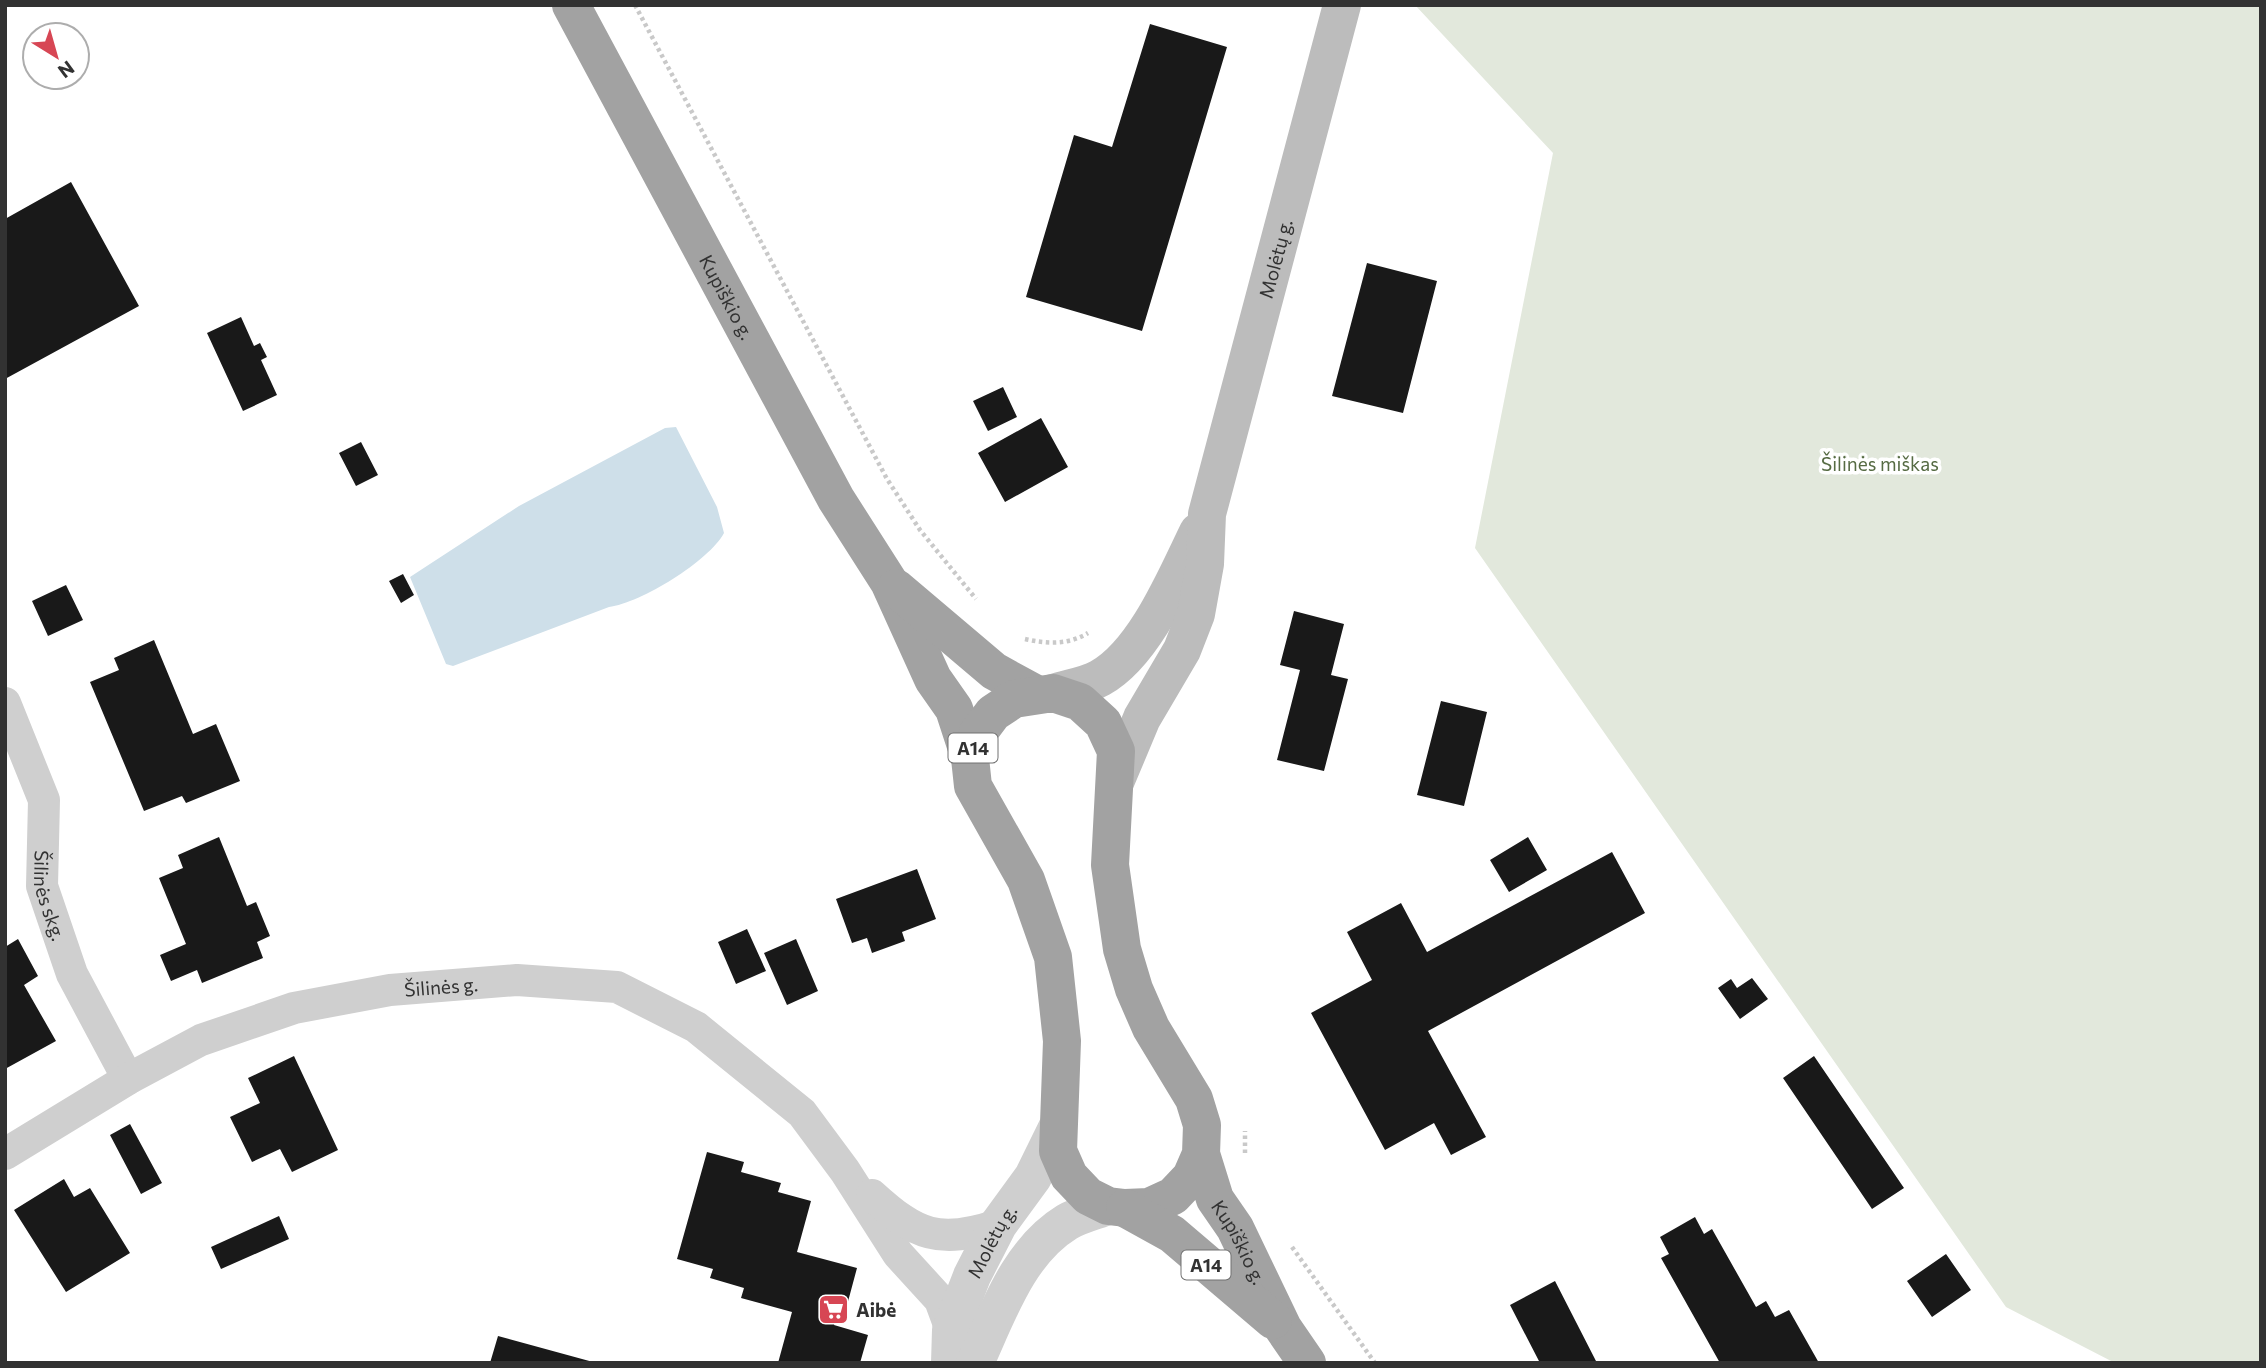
<svg xmlns="http://www.w3.org/2000/svg" width="2266" height="1368" viewBox="0 0 2266 1368" font-family="Commissioner,sans-serif">
	<rect width="100%" height="100%" fill="#fff"/>
	<path fill="#e2e8dc" d="M1415 5H2261V1363H2115L2006 1307 1475 548 1553 153Z"/>
	<path fill="#cedfe9" d="M676 427 717 507 724 533C709 561 641 603 609 607L453 666 446 664 410 577 519 506 665 428Z"/>
	<path fill="#191919" d="M1150 24 1227 47 1142 331 1026 297 1074 135 1112 147Z
		M71 182 139 306 5 379V219Z
		M1367 263 1437 281 1403 413 1332 396Z
		M241 317 254 346 260 343 267 357 261 360 277 395 243 411 207 333Z
		M1003 387 1017 417 988 431 973 401Z
		M1041 418 1068 467 1005 502 978 453Z
		M361 442 378 475 356 486 339 453Z
		M403 574 414 595 401 603 389 581Z
		M66 585 83 620 48 636 32 601Z
		M1294 611 1344 624 1331 675 1348 679 1324 771 1277 760 1300 670 1280 665Z
		M154 640 193 734 216 724 240 781 186 803 182 796 144 811 90 682 119 670 114 658Z
		M1441 701 1487 712 1464 806 1417 795Z
		M219 837 247 906 256 902 270 936 257 942 263 958 202 983 197 970 171 981 160 955 186 944 159 878 183 868 178 855Z
		M1528 837 1547 870 1509 892 1490 860Z
		M1612 852 1645 913 1428 1031 1486 1137 1451 1155 1434 1123 1385 1150 1311 1013 1372 980 1347 932 1401 903 1427 952Z
		M917 869 936 919 902 932 905 941 872 953 867 938 852 943 836 899Z
		M747 929 766 971 736 984 718 942Z
		M18 939 38 976 24 985 56 1041 5 1069V947Z
		M796 939 818 991 787 1005 764 953Z
		M1752 978 1768 999 1740 1019 1718 988 1731 979 1737 988Z
		M294 1056 338 1150 292 1172 280 1149 252 1162 230 1117 260 1103 248 1078Z
		M1814 1056 1904 1188 1872 1209 1783 1078Z
		M130 1124 162 1183 141 1194 110 1135Z
		M707 1152 744 1162 741 1172 781 1183 778 1192 811 1201 797 1252 857 1268 846 1309 839 1308 834 1325 868 1335 860 1363H778L792 1312 741 1298 744 1288 710 1278 713 1269 677 1259Z
		M64 1179 74 1197 90 1188 130 1253 66 1292 14 1210Z
		M279 1216 289 1239 221 1269 211 1247Z
		M1695 1217 1704 1234 1712 1229 1756 1307 1766 1301 1775 1317 1789 1310 1819 1363H1720L1661 1258 1669 1254 1660 1237Z
		M1946 1254 1971 1290 1932 1317 1907 1281Z
		M1555 1281 1597 1363H1540L1510 1305Z
		M498 1336 593 1362V1363H490Z"/>
	<g fill="none" stroke-linecap="round" stroke-linejoin="round">
		<path stroke="#c9c9c9" stroke-width="4.5" stroke-dasharray="3.5 3.5" stroke-linecap="butt" d="M635 5 887 479 920 530 976 599
			M1025 639C1047 644 1068 645 1088 633
			M1245 1153V1131
			M1292 1247 1375 1363"/>
		<g stroke="#cfcfcf" stroke-width="32">
			<path id="s1" d="M5 703 44 800 42 886 72 974 128 1079"/>
			<path id="s2" d="M5 1154 128 1079 201 1040 294 1008 390 990 517 980 617 987 696 1027 802 1113 845 1171 898 1254 940 1300 951 1330"/>
			<path d="M872 1195C916 1235 939 1245 998 1225"/>
		</g>
		<g stroke="#cfcfcf" stroke-width="38">
			<path id="s3" d="M950 1363 951 1330 972 1276 998 1225 1033 1177 1057 1128"/>
			<path d="M975 1363C998 1313 1018 1252 1067 1222 1079 1215 1095 1211 1108 1206"/>
		</g>
		<g stroke="#bcbcbc" stroke-width="38">
			<path d="M1053 693C1068 688 1086 686 1100 678 1145 653 1176 577 1198 532"/>
			<path id="s4" d="M1116 780 1142 718 1182 650 1196 614 1205 564 1207 514 1342 5"/>
		</g>
		<g stroke="#a2a2a2" stroke-width="38">
			<path id="s5" d="M571 5 836 499 889 582 933 679 954 709 970 758"/>
			<path d="M896 588 994 671 1036 694"/>
			<path id="s6" d="M1201 1154 1191 1177 1173 1196 1149 1207 1125 1208 1108 1206 1088 1196 1069 1176 1058 1151 1062 1041 1053 957 1026 880 973 786 970 758 978 733 993 713 1014 699 1053 693 1080 702 1103 723 1116 751 1110 865 1122 949 1134 989 1151 1028 1194 1099 1202 1125 1201 1154 1215 1199 1235 1228 1283 1328 1307 1363"/>
			<path d="M1125 1208 1172 1234 1273 1320"/>
		</g>
	</g>
	<defs>
		<symbol id="supermarket-square" viewBox="-11 -11 22 22"><rect x="-9" y="-9" width="18" height="18" rx="4" fill="#d74654" stroke="#fff"/><path d="M-6-5.5h2.5l.6 2H6L4.5 2H-2.5L-4.4-4H-6ZM-1.5 3.2a1.3 1.3 0 1 0 .1 0ZM3 3.2a1.3 1.3 0 1 0 .1 0Z" fill="#fff"/></symbol>
	</defs>
	<g fill-rule="evenodd">
		<use href="#supermarket-square" x="816" y="1292" width="35" height="35"/>
	</g>
	<g text-anchor="middle" dominant-baseline="central" stroke-width="7" stroke-linejoin="round" paint-order="stroke">
		<g fill="#fff" stroke="#707070" stroke-width="2">
			<rect x="948.5" y="733.5" width="49" height="29" rx="5"/>
			<rect x="1181.5" y="1250.5" width="49" height="29" rx="5"/>
		</g>
		<g font-size="18" font-weight="bold" fill="#323232">
			<text x="973" y="748">A14</text>
			<text x="1206" y="1265">A14</text>
		</g>
		<g font-size="19" fill="#323232" stroke="#fff">
			<text stroke="none"><textPath href="#s4" startOffset="550">Molėtų g.</textPath></text>
			<text stroke="none"><textPath href="#s5" startOffset="331">Kupiškio g.</textPath></text>
			<text stroke="none"><textPath href="#s1" startOffset="201">Šilinės skg.</textPath></text>
			<text stroke="none"><textPath href="#s2" startOffset="474">Šilinės g.</textPath></text>
			<text stroke="none"><textPath href="#s3" startOffset="131">Molėtų g.</textPath></text>
			<text stroke="none"><textPath href="#s6" startOffset="1334">Kupiškio g.</textPath></text>
		</g>
		<g font-size="19" fill="#566b43" stroke="#fff">
			<text x="1880" y="463">Šilinės miškas</text>
		</g>
		<g font-size="19" font-weight="bold" fill="#323232" stroke="#fff" text-anchor="start">
			<text x="856" y="1309">Aibė</text>
		</g>
	</g>
	<rect width="2266" height="1368" fill="none" stroke="#323232" stroke-width="14"/>
	<g transform="translate(56 56) rotate(143)"><circle r="33" fill="#ffffff" stroke="#adadad" stroke-width="2"/>
	<path d="M0-5L12 26L0 18L-12 26Z" fill="#d74654"/>
	<text y="-10" font-size="19" font-weight="bold" text-anchor="middle" fill="#323232">N</text>
	</g>
</svg>
